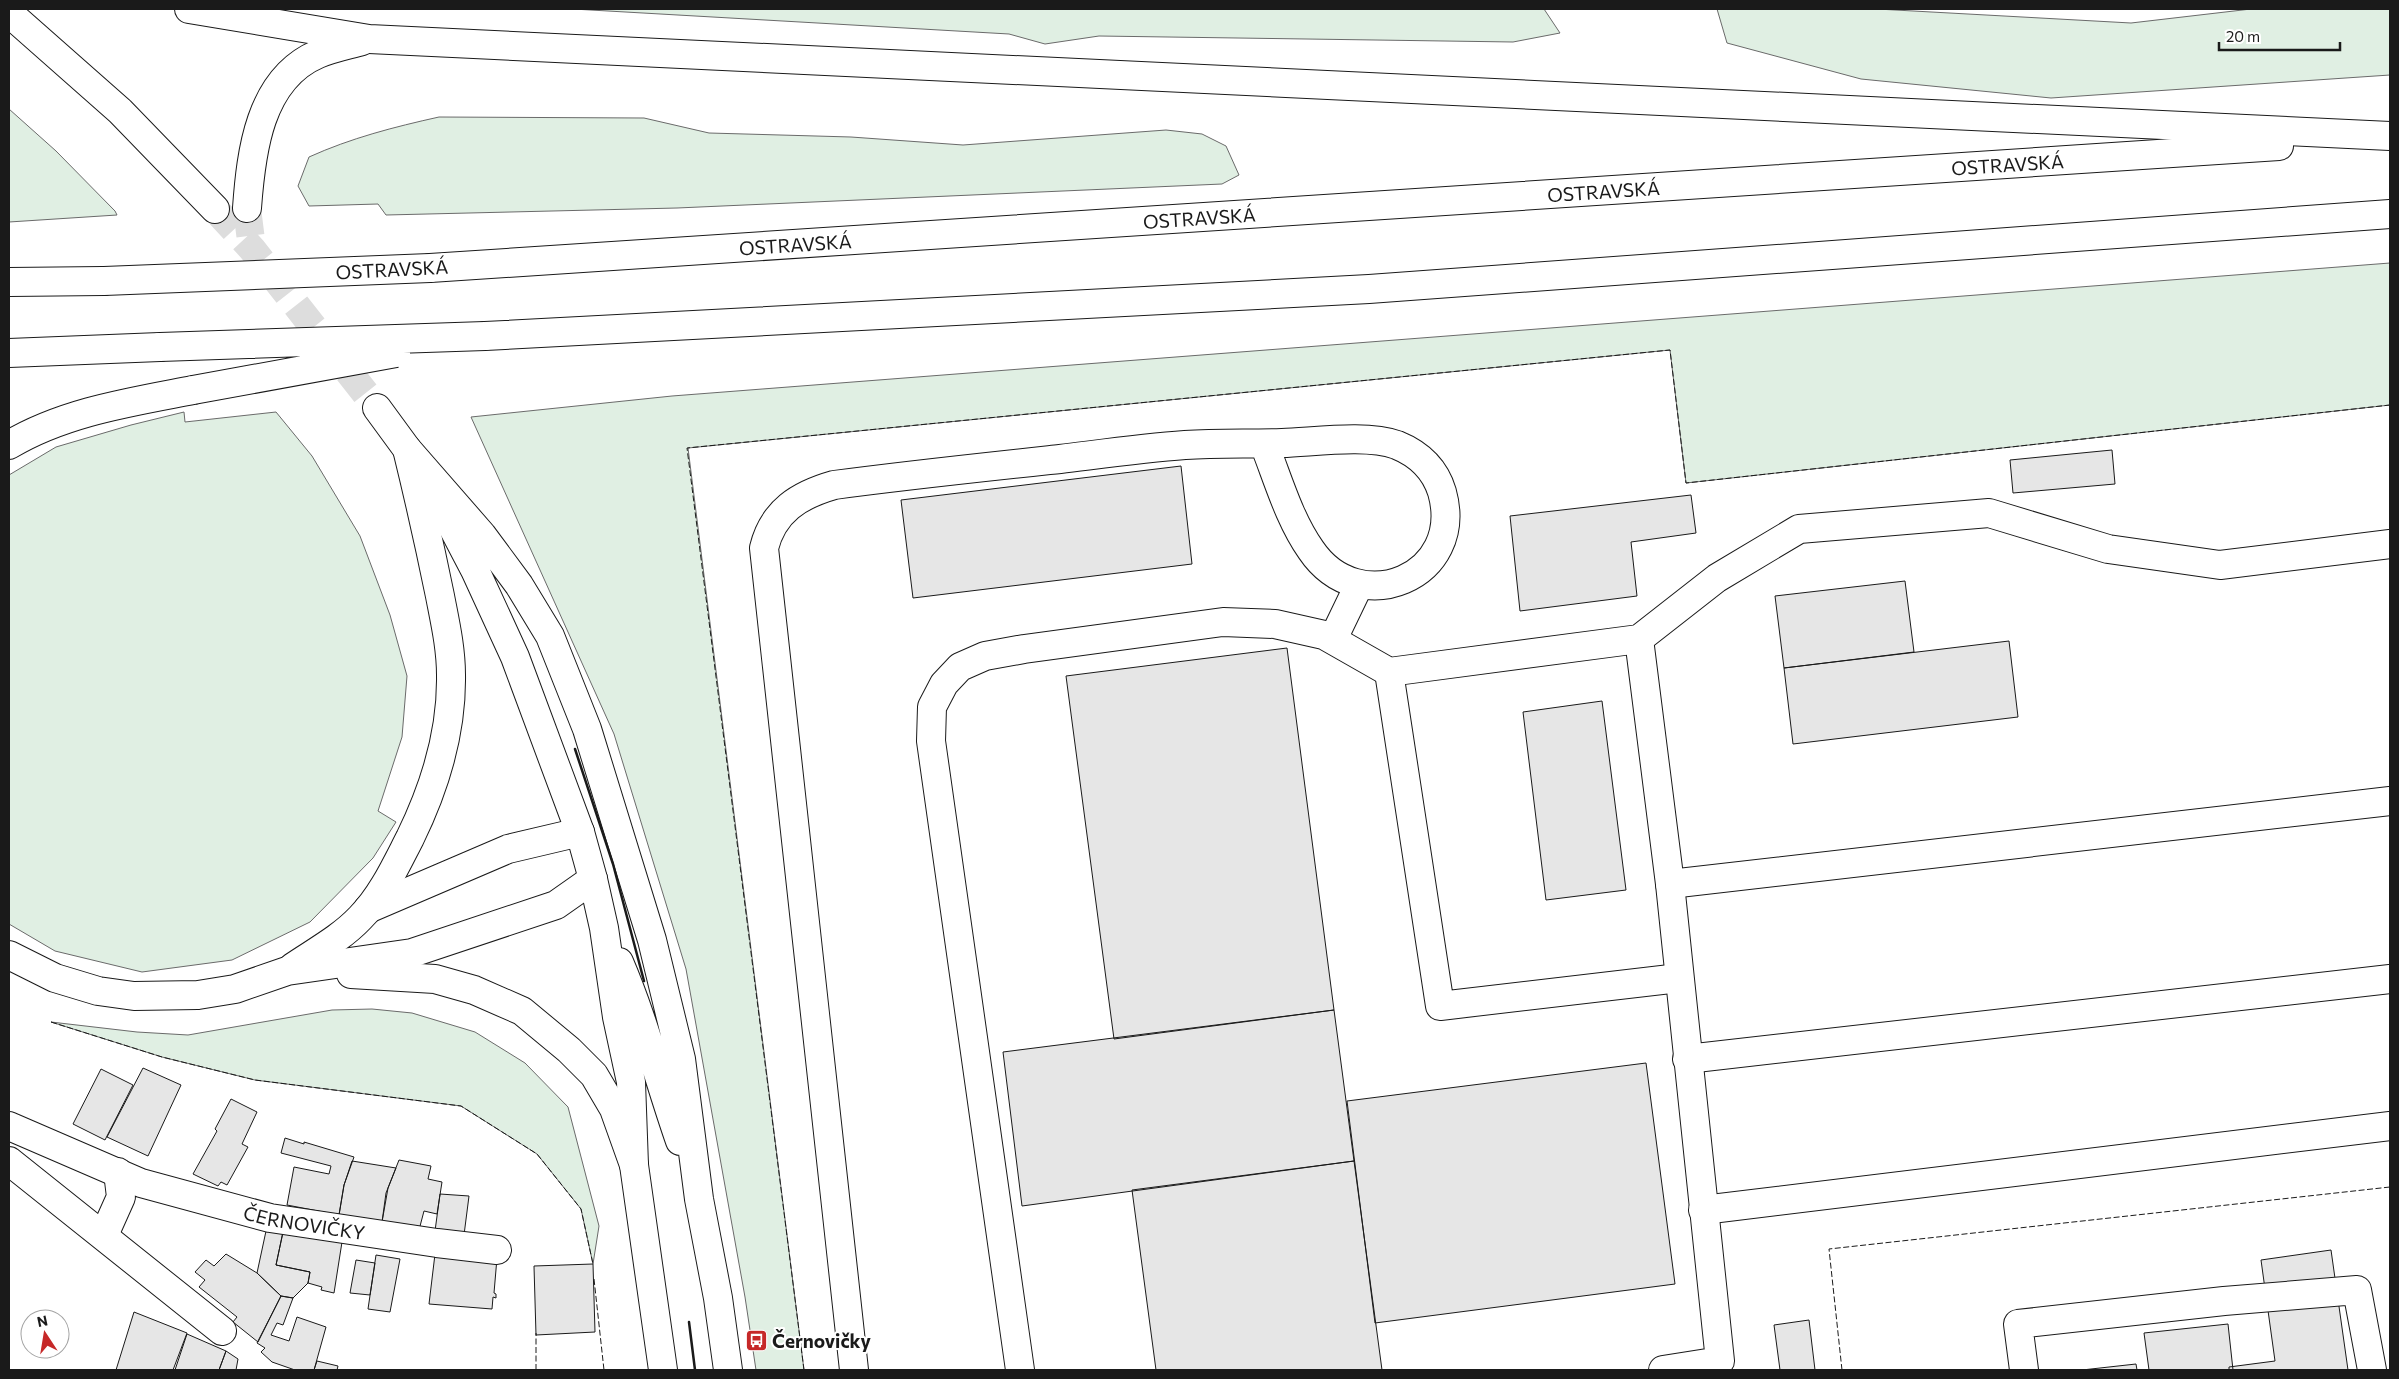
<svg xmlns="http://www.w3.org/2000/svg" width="2399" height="1379" viewBox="0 0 2399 1379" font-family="Commissioner,sans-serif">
	<rect width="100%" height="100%" fill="#fff"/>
	<path fill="#e0efe3" stroke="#6a6a6a" d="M573 9H1544L1560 33 1513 42 1099 36 1045 44 1009 34Z
		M1717 9H1877L2131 23 2251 9H2390V75L2051 98 1861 79 1727 43Z
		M9 109 56 151 115 211 117 215 9 222Z
		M439 117 644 118 709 133 851 137 963 145 1166 130 1202 134 1226 146 1239 175 1222 184 677 208 386 215 378 204 309 206 298 186 309 157C351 138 394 127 439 117Z
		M2390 263V405L1686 483 1670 350 688 448 804 1370H756L745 1297 686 969 614 734 471 417 672 396Z
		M184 412 185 422 276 412 312 456 360 536 390 615 407 676 402 737 378 811 396 822 373 858 310 922 232 960 142 972 55 951 9 924V475L56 447 131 425Z
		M372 1009 412 1013 475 1032 525 1063 568 1107 599 1226 593 1264 581 1209 537 1154 461 1106 255 1080 162 1057 51 1022 137 1032 188 1035 332 1010Z"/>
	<path fill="#e6e6e6" stroke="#1a1a1a" d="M2112 450 2115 484 2013 493 2010 460Z
		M1181 466 1192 564 913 598 901 500Z
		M1691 495 1696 533 1631 542 1637 596 1520 611 1510 516Z
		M1905 581 1914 652 1784 668 1775 596Z
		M2009 641 2018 717 1793 744 1784 668Z
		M1287 648 1334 1010 1114 1039 1066 676Z
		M1602 701 1626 890 1546 900 1523 712Z
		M1334 1010 1354 1161 1022 1206 1003 1052Z
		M1646 1063 1675 1284 1375 1323 1347 1101Z
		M143 1068 181 1085 148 1156 107 1137Z
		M101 1069 133 1085 105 1140 73 1124Z
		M231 1099 257 1112 242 1144 248 1147 227 1185 221 1182 218 1186 193 1174 217 1131 215 1129Z
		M285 1138 304 1144V1142L354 1157 344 1185 339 1215 287 1205 294 1167 329 1174 331 1166 281 1153Z
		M399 1160 431 1166 428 1179 442 1182 437 1214 424 1211 419 1230 382 1222 388 1188Z
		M352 1161 396 1168 386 1193 382 1222 339 1215 344 1185Z
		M1354 1161 1382 1370H1156L1132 1190Z
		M440 1194 469 1196 464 1235 435 1231Z
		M266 1231 283 1232 276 1265 310 1272 308 1283 293 1298 281 1296 257 1273Z
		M283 1232 342 1242 334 1293 321 1290 322 1287 308 1283 310 1272 276 1265Z
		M2331 1250 2348 1370H2229V1367L2275 1361 2261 1260Z
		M226 1254 257 1273 281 1296 258 1342 233 1322 237 1317 199 1287 205 1280 195 1272 206 1260 214 1266Z
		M435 1254 497 1258 494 1293 496 1294V1298L493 1297 492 1309 429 1304Z
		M376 1255 400 1259 390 1312 368 1309Z
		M356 1260 375 1263 370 1295 350 1293Z
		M593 1264 595 1332 536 1335 534 1266Z
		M281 1296 293 1298 283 1325 277 1323 271 1335 289 1341 297 1317 326 1327 314 1370H295L272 1362 261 1352 265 1348 257 1343Z
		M134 1312 187 1333 173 1370H116Z
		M1809 1320 1815 1370H1780L1774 1325Z
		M2228 1324 2233 1370H2149L2144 1333Z
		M187 1334 226 1351 219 1370H175Z
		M226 1351 238 1359 236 1370H219Z
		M317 1361 338 1366 337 1370H314Z
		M2136 1364 2137 1370H2082Z"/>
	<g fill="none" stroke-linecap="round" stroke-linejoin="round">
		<path stroke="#ddd" stroke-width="28" stroke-dasharray="28 14" stroke-linecap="butt" d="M215 209 252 249 377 408"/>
		<path stroke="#ddd" stroke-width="28" stroke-dasharray="28 14" stroke-linecap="butt" d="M247 208 252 249"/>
		<defs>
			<g id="minor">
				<path d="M1333 639 1359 585"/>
				<path d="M1639 639 1670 884 1720 1361 1663 1370"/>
				<path d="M1389 672 1440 1006 1679 978"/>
				<path d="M1670 884 2390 801"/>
				<path d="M1687 1059 2390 979"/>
				<path id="s1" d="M9 1126 141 1183 270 1218 437 1243 497 1250"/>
				<path d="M9 1161 222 1331"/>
				<path d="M1703 1210 2390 1126"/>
				<path d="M104 1235 121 1197 118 1172"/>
				<path d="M854 1370 764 548C773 511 799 495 834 485 909 475 985 467 1060 459 1101 454 1143 448 1185 445 1217 443 1249 444 1282 443 1314 442 1367 434 1397 445 1419 454 1435 469 1442 492 1466 577 1359 621 1311 550 1289 519 1278 479 1264 444"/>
				<path d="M1020 1370 931 741 932 707 944 684 960 667 985 656 1024 649 1223 622 1275 624 1324 635 1389 672 1639 639 1717 578 1799 529 1989 513 2108 549 2220 565 2390 544"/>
				<path d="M2024 1370 2018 1324 2224 1301 2357 1290 2372 1370"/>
			</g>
			<path id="major" d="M9 13 120 111 215 209
				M377 408 407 449 482 535 519 585 550 636 587 729 652 940 681 1059 699 1199 718 1298 728 1370
				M440 503 475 570 515 657 580 832 593 879 604 928 617 1017 631 1082 634 1165 663 1370
				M619 962C644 1020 659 1081 680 1141"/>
			<g id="highway">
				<path d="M189 9 369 39 2390 136"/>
				<path d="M247 208C251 153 259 79 318 54 332 48 348 45 362 41"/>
				<path id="s2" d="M430 268 2279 146"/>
				<path d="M9 282 104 281"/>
				<path d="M485 336 1369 289 2390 214"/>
				<path d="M9 353 160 347"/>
				<path d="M9 445C64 412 131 402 193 390"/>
				<path d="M368 909 508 849 580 832"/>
				<path d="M9 955 55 978 98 991 134 996 198 995 235 989 287 971 412 953 556 905 593 879"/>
				<path d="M293 967C315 952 341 938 360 918 382 896 396 865 410 838 435 787 452 732 451 675 451 648 445 622 440 596 430 547 419 498 407 449"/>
				<path d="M351 974 435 979 474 990 522 1011 569 1050 594 1075 614 1109 634 1165"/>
			</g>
		</defs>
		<use href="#minor" stroke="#1a1a1a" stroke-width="30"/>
		<use href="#major" stroke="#1a1a1a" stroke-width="30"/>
		<use href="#highway" stroke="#1a1a1a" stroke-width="30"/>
		<use href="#minor" stroke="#fff" stroke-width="28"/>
		<use href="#major" stroke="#fff" stroke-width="28"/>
		<use href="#highway" stroke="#fff" stroke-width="28"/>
		<defs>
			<path id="highway-bridge" d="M104 281 430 268
				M160 347 485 336
				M193 390 396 353"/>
		</defs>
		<use href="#highway-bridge" stroke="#1a1a1a" stroke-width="30" stroke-linecap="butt"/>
		<use href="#highway-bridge" stroke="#fff" stroke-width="28"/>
		<path stroke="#1a1a1a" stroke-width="1" stroke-dasharray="6 2.5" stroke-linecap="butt" d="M51 1022 162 1057 255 1080 461 1106 537 1154 581 1209 593 1264
			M594 1279 604 1370
			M536 1370V1333
			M804 1370 687 448 1670 350 1686 483 2390 405
			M1842 1370 1829 1249 2390 1187"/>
		<path stroke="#1a1a1a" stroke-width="2.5" d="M575 749 613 864 644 981
			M689 1322 695 1370"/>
	</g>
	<defs>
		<symbol id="bus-square" viewBox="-11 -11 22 22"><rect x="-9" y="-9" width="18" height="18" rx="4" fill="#c62828" stroke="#fff"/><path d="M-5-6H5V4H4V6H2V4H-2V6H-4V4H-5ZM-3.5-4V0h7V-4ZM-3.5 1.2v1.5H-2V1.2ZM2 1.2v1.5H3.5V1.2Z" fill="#fff"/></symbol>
	</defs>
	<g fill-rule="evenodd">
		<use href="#bus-square" x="744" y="1328" width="25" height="25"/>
	</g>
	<g text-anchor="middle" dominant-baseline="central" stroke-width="4" stroke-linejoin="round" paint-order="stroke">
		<g font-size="19" fill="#1a1a1a" stroke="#fff">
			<text stroke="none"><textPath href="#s2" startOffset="1581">OSTRAVSKÁ</textPath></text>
			<text stroke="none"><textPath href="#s2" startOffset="1176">OSTRAVSKÁ</textPath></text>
			<text stroke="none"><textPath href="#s2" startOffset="771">OSTRAVSKÁ</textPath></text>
			<text stroke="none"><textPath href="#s2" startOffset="366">OSTRAVSKÁ</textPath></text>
			<text transform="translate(392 269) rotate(-3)">OSTRAVSKÁ</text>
			<text stroke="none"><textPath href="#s1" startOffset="312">ČERNOVIČKY</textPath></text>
		</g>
		<g font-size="19" font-weight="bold" fill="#1a1a1a" stroke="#fff" text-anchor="start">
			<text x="772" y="1340">Černovičky</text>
		</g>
	</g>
	<rect width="2399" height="1379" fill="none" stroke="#1a1a1a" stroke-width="20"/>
	<g transform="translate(45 1334) rotate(348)"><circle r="24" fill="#ffffff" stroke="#a3a3a3"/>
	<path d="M0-4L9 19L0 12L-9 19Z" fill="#c62828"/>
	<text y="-8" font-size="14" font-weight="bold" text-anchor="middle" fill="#1a1a1a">N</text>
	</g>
	<path d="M2219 42v8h121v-8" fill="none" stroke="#1a1a1a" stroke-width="2.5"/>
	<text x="2226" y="42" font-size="15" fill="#1a1a1a" stroke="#ffffff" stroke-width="4" paint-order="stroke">20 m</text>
</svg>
